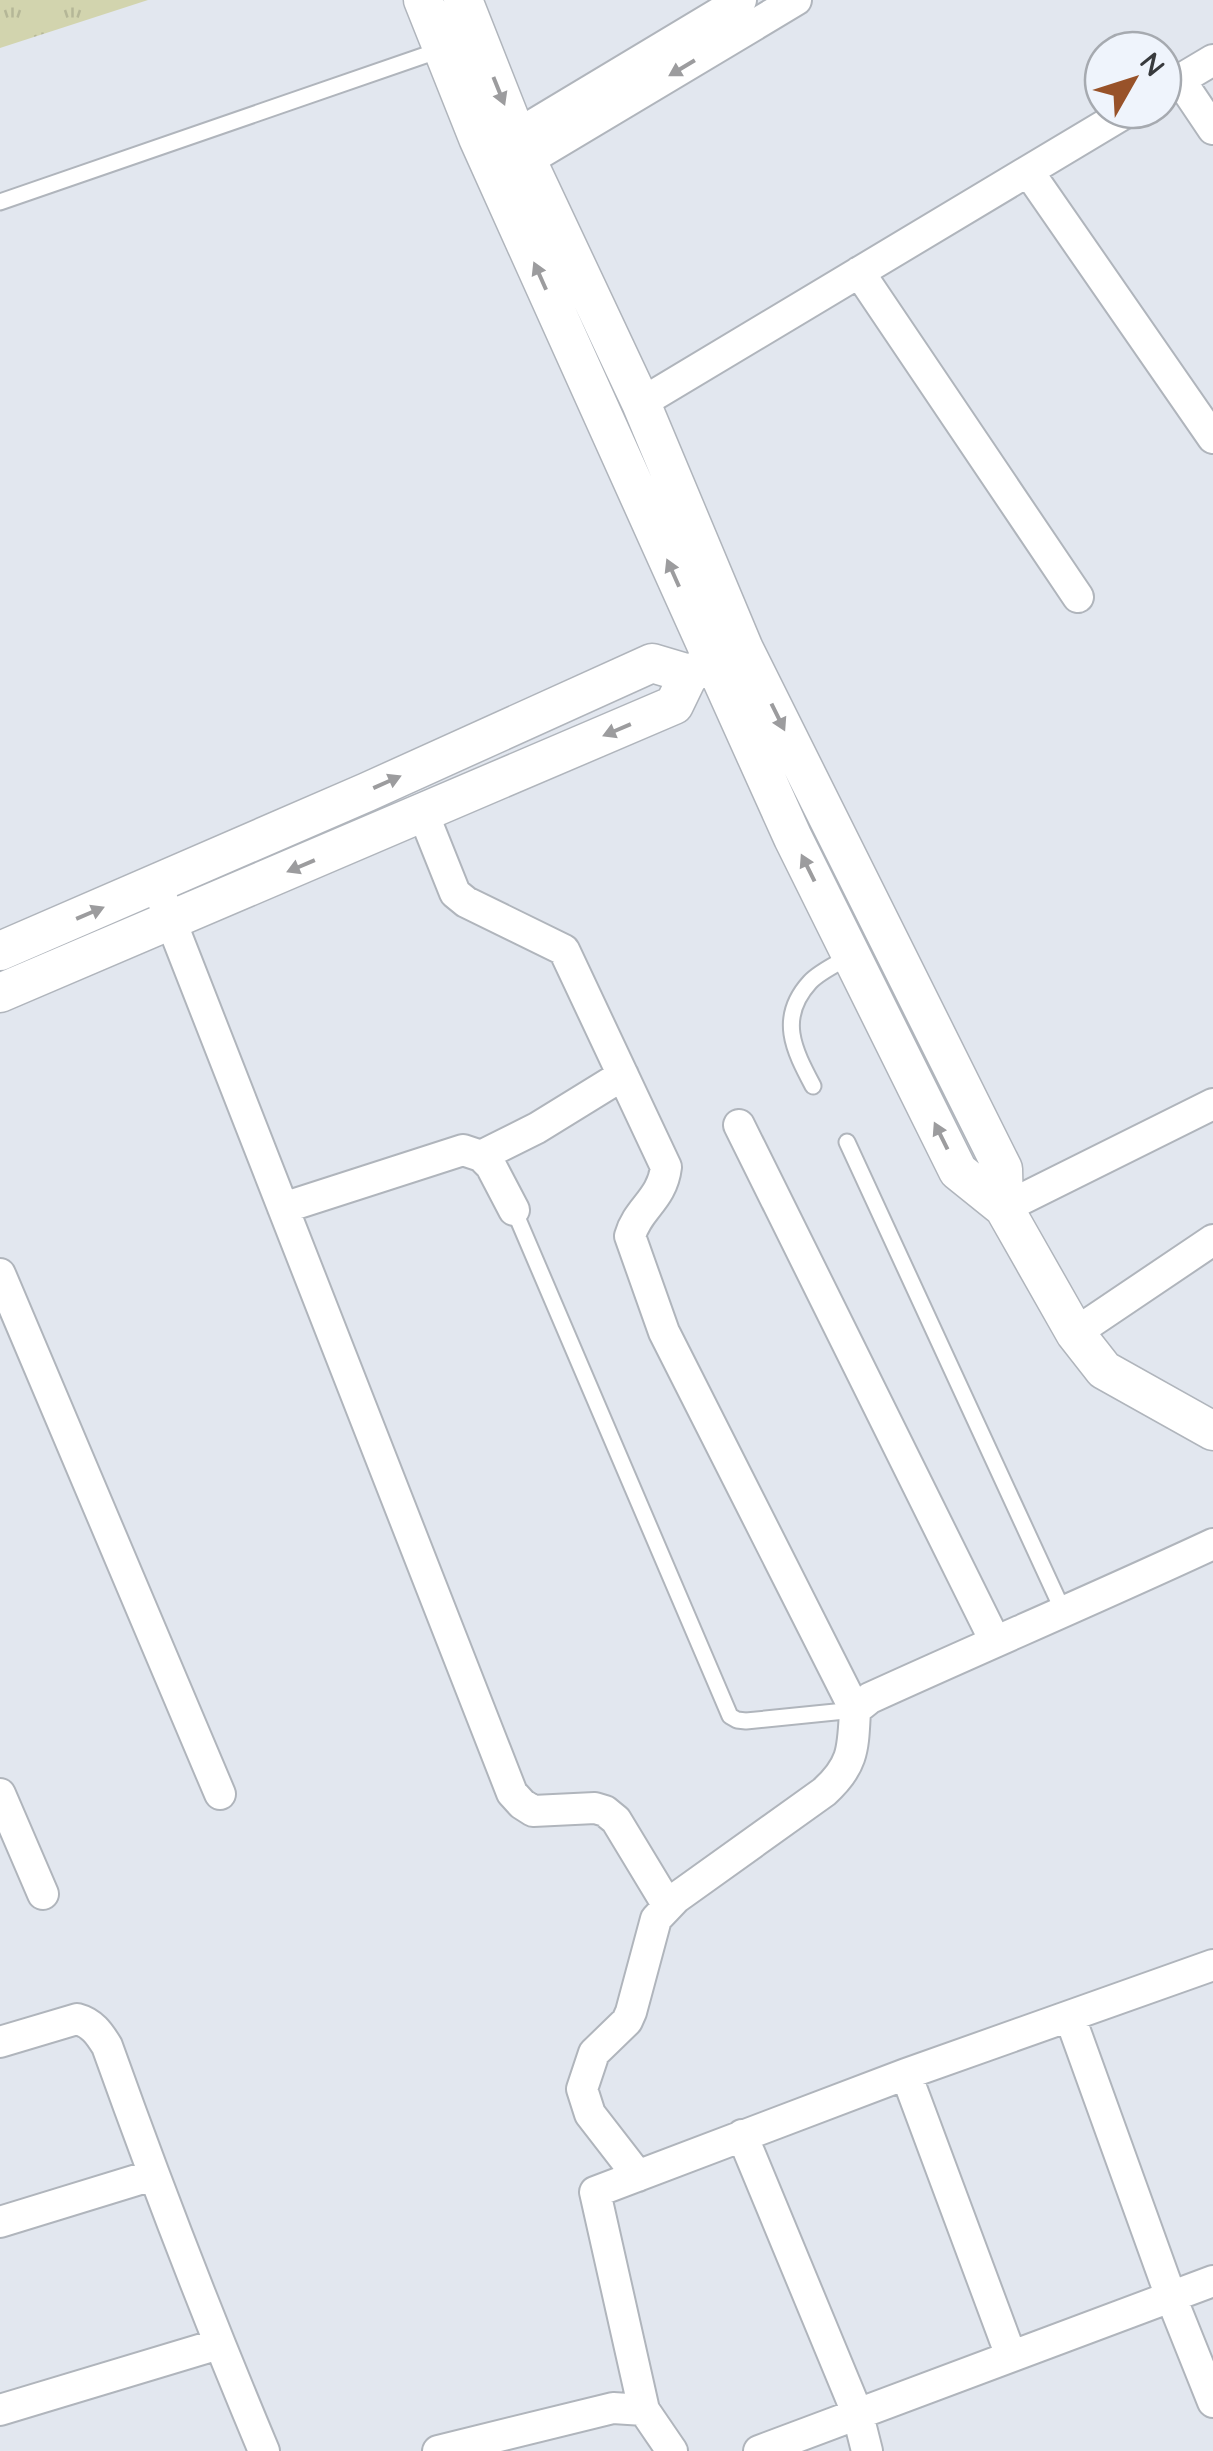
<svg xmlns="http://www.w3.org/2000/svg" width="1213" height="2451" viewBox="0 0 1213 2451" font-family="Quicksand,sans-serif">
	<defs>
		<pattern id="grass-tufts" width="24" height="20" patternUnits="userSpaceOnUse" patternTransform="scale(2.5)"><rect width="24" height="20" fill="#d2d4ae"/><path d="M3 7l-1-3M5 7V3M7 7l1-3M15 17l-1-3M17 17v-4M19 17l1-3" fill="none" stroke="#b5b797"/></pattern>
	</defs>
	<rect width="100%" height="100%" fill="#e2e7ef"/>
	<path fill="url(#grass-tufts)" d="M0 0H148L0 48Z"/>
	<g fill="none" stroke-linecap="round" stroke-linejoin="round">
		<defs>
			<path id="service" d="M0 202 443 49
				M813 1086C794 1050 777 1018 810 982 820 971 839 963 852 955
				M847 1142 1064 1613
				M514 1210 730 1716 737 1720 746 1721 855 1710"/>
			<path id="minor" d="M1180 80 1213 129
				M1166 88 1213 60
				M516 135 741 0
				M527 161 796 0
				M1028 171 1213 438
				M859 272 1078 597
				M641 403 1130 110
				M423 813 455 893 466 902 564 950 666 1167C662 1200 638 1208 630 1236L664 1332 855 1710
				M163 901 512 1793 522 1804 533 1811 595 1808 605 1811 616 1820 668 1906
				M739 1125 995 1641
				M481 1156 537 1128 623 1075
				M283 1208 463 1150 481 1156 491 1166 514 1210
				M1004 1208 1213 1104
				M0 1274 220 1794
				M1075 1333 1213 1240
				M0 1794 43 1894
				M1070 2017 1171 2297 1213 2402
				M0 2042 77 2019C92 2023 99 2033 107 2046 156 2183 208 2318 264 2451
				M906 2074 1011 2356
				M742 2135 858 2415 867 2451
				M638 2176 590 2114 582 2089 594 2053 627 2021 631 2012 656 1919 676 1898 824 1792C854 1765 853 1748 855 1710L870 1698C984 1646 1099 1597 1213 1544
				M0 2222 153 2175
				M0 2410 219 2344
				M644 2410 595 2192 906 2074 1213 1965
				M438 2451 613 2408 644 2410 672 2451
				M759 2451 1213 2281"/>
			<path id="tertiary" d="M423 0 478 138 793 838 958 1171 1004 1208 1075 1333 1104 1370 1213 1431
				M463 0 523 152 641 403 744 649 1003 1169 1004 1208
				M0 951 367 792 652 663 689 674 736 653
				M0 993 674 705 689 674"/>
		</defs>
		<use href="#service" stroke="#b0b5bc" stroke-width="19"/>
		<use href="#minor" stroke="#b0b5bc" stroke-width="34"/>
		<use href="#tertiary" stroke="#b0b5bc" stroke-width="41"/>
		<use href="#service" stroke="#fff" stroke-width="15"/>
		<use href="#minor" stroke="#fff" stroke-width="30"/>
		<use href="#tertiary" stroke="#fff" stroke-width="38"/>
	</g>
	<defs><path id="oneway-solid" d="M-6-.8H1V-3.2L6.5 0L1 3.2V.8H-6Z" transform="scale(2.5)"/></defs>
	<g fill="#9c9c9e">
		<use href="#oneway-solid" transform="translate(682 68) rotate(149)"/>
		<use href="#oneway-solid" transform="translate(499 91) rotate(68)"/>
		<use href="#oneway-solid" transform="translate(540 276) rotate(-114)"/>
		<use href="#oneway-solid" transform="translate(673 573) rotate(-114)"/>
		<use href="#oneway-solid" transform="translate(778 717) rotate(64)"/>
		<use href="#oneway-solid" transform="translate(617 730) rotate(157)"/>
		<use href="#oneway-solid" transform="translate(387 782) rotate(-24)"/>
		<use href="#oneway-solid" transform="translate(301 866) rotate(157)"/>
		<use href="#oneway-solid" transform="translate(808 868) rotate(-116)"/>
		<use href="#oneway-solid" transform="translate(90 913) rotate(-23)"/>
		<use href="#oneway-solid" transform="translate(941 1136) rotate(-116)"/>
	</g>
	<g transform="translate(1133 80) rotate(51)"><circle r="48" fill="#eff4fc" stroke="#a6aab0" stroke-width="2.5"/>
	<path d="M0-8L18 38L0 25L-18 38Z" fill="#985229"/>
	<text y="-15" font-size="28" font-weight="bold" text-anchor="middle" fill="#383a3d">N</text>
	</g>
</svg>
